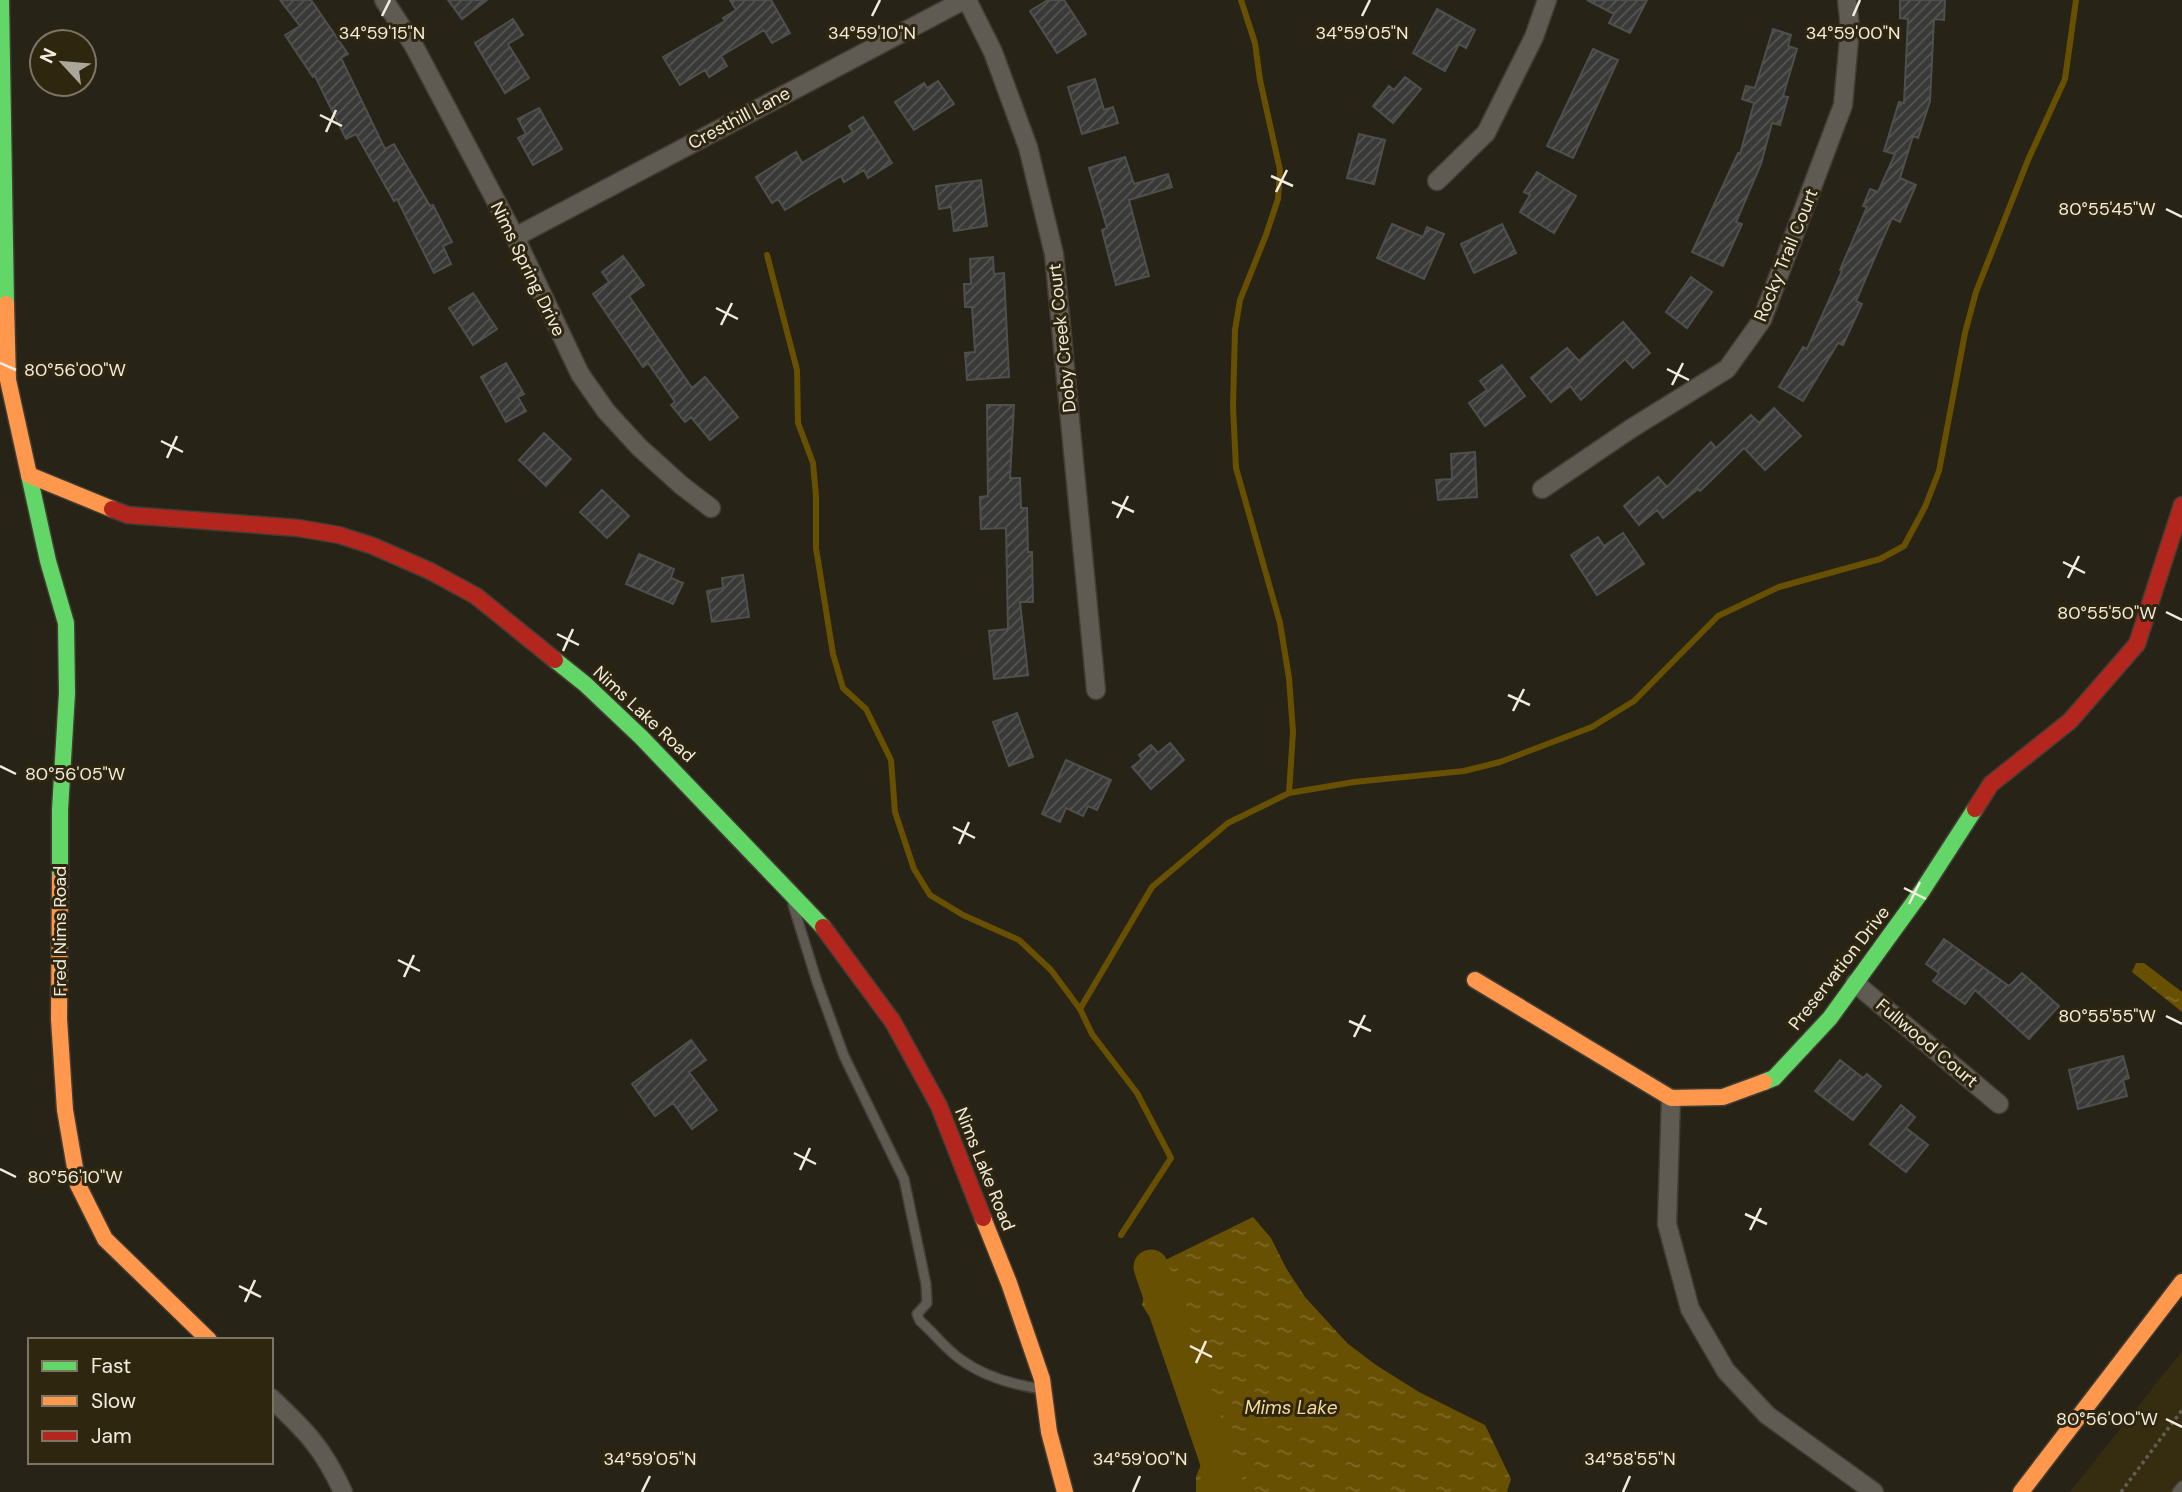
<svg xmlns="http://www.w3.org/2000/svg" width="2182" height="1492" viewBox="0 0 2182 1492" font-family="'DM Sans',sans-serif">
	<defs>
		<pattern id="water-ripples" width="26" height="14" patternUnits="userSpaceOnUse" patternTransform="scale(1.75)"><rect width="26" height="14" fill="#685002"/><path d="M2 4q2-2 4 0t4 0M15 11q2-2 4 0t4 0" fill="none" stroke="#7e6926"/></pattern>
		<pattern id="building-hatch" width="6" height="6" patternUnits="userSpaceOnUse" patternTransform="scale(1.75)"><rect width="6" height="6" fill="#393a38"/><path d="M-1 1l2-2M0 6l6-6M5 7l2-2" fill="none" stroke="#565754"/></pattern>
	</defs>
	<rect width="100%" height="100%" fill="#282317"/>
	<path fill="#362c10" d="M2182 1351V1492H2070Z"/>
	<path fill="url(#water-ripples)" d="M2136 963H2144L2182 992V1012L2132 972Z
		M1253 1217 1271 1238 1286 1268 1305 1297 1347 1343 1376 1365 1419 1392 1485 1425 1511 1479 1507 1492H1196V1477L1207 1449 1205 1403 1142 1305 1151 1267Z"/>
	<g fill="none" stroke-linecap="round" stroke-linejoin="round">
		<path stroke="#685002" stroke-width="6" d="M1241 0 1255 43 1260 80 1280 170 1278 199 1266 235 1240 300 1235 330 1233 406 1236 468 1280 623 1289 678 1293 732 1289 793
			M767 255 797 370 798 423 813 463 816 496V548L833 654 843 688 866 709 891 760 895 812 914 869 930 895 963 915 1019 940 1051 970 1080 1009 1092 1034 1137 1093 1171 1158 1121 1235
			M1080 1009 1152 887 1228 823 1289 793 1354 782 1464 771 1500 762 1592 727 1634 701 1718 616 1779 587 1880 559 1904 546 1925 507 1939 471 1965 333 1976 292 2028 160 2065 79 2076 0"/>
		<path stroke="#685002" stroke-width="35" d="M1151 1267 1228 1492"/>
	</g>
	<path fill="url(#building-hatch)" stroke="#4d504d" stroke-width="2" d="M280 0H311L348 54 341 58 385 149 394 144 430 206 433 205 452 242 443 246 451 264 434 273 397 199 394 201 356 134 346 139 315 76 313 77 285 35 300 26Z
		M448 0H487L462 19Z
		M730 0H771L790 33 772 43 764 30 721 56 727 66 709 77 705 70 680 85 663 57 725 21 723 18 736 10Z
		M1048 0H1064L1086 34 1057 53 1030 11Z
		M1587 0H1647L1630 33 1609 23 1614 14Z
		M1900 0H1945L1944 20 1934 19 1930 101 1918 138 1913 136 1900 178 1916 185 1900 222 1892 218 1856 301 1862 304 1843 345 1838 343 1803 401 1779 387 1803 347 1807 349 1842 271 1840 270 1867 207 1863 206 1870 189 1878 192 1895 154 1884 151 1899 102 1904 103 1908 19 1900 18Z
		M1437 9 1475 30 1466 48 1459 44 1445 71 1413 53Z
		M513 19 523 35 508 44 529 78 505 93 475 43Z
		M1773 29 1791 35 1788 46 1797 49 1783 96 1788 97 1780 125 1772 123 1761 164 1736 222 1742 224 1723 266 1692 252 1738 153 1740 154 1754 103 1742 99 1746 86 1755 88Z
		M1593 49 1618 60 1573 158 1547 146Z
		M1405 77 1421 89 1393 123 1373 106 1389 86 1394 90Z
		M1095 79 1104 110 1113 107 1118 123 1082 134 1068 87Z
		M938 81 954 104 914 130 895 102 924 83 927 88Z
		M539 108 562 149 533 165 518 138 526 134 518 119Z
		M863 117 892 163 868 178 864 170 844 182 841 176 785 210 778 199 772 203 756 177 796 152 802 163 853 132 849 126Z
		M1359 134 1385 140 1374 184 1347 178Z
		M1125 157 1134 184 1168 174 1172 187 1129 200 1149 276 1116 285 1102 230 1107 228 1089 168Z
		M1537 172 1576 196 1554 233 1520 212 1530 195 1524 192Z
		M981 180 987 226 954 231 951 207 939 209 936 186Z
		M1392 224 1423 237 1427 227 1444 234 1424 279 1377 258Z
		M1502 224 1516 253 1474 273 1461 244Z
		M623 256 644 285 629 296 692 388 705 377 738 417 710 440 691 417 685 422 671 405 675 402 648 363 643 367 593 294 609 282 602 272Z
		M993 257 994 274 1004 273 1009 377 967 380 965 353 975 352 972 307H965L964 284H971L970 259Z
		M1691 277 1712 292 1687 328 1666 312Z
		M473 293 497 329 473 345 449 308Z
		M1623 322 1650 353 1633 368 1625 359 1581 400 1570 386 1551 402 1531 378 1567 348 1579 361Z
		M506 363 524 394 518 397 526 411 506 422 481 377Z
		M1502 365 1525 396 1485 426 1469 403 1487 390 1480 381Z
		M987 405H1014L1010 478H1020L1021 508H1027L1028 552H1032L1033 602H1020L1028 675 994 679 989 631 1008 629 1006 528 981 529 980 497 988 496Z
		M1774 408 1801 436 1765 470 1744 448 1700 491 1698 489 1663 518 1657 510 1639 525 1624 506 1658 477 1667 487 1711 442 1716 448 1751 415 1759 423Z
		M544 433 571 459 546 486 519 460Z
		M1475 452 1477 497 1438 500 1436 480 1452 479 1451 454Z
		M602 490 629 516 607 538 580 512Z
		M1623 533 1644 564 1597 595 1571 555 1598 537 1604 546Z
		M639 554 674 569 671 578 683 583 673 604 626 584Z
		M743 575 749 617 712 622 707 591 723 588 722 578Z
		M1017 713 1033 757 1009 766 993 722Z
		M1170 743 1184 760 1151 789 1132 767 1142 759 1139 755 1151 745 1158 753Z
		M1066 760 1111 780 1097 810 1088 806 1083 816 1066 808 1060 822 1042 814Z
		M1944 939 2009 986 2022 973 2059 1006 2029 1039 1975 990 1965 1004 1933 981 1939 973 1926 964Z
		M691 1040 706 1060 689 1072 717 1110 692 1129 673 1103 655 1116 632 1084Z
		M2123 1056 2129 1078 2123 1080 2127 1096 2078 1109 2069 1070Z
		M1840 1060 1863 1078 1867 1074 1881 1086 1853 1120 1815 1091Z
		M1901 1105 1915 1117 1906 1128 1928 1145 1906 1172 1870 1144Z"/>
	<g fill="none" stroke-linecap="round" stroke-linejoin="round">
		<defs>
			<path id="lane" d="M793 905 817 982 844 1056 904 1179 926 1284 927 1303 917 1314 920 1321C934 1333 945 1348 960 1359 983 1376 1014 1385 1042 1389
				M2177 1492 2182 1486"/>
			<path id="street" d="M384 0 414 46 515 237 580 374 606 411 639 447 681 485 711 508
				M967 0 993 52 1028 147 1054 254 1096 690
				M1437 181 1486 133 1534 37 1547 0
				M515 237 964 0
				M1542 489 1632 428 1727 369 1762 320 1843 105 1850 28 1847 0
				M1855 983 1999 1104
				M1671 1098 1667 1224 1690 1309 1726 1371 1767 1415 1874 1492
				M271 1398C306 1431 323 1448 343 1492"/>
			<path id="fast" d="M1 0 6 304
				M29 475 48 561 66 623 67 693 60 810V879
				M555 660 585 684 641 737 823 927
				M1764 1082 1774 1078 1830 1018 1922 891 1975 809"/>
			<path id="slow" d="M6 304 8 380 29 475 112 509
				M60 879 59 1019 65 1110 78 1185 105 1239 209 1340
				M1475 980 1671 1098 1723 1097 1764 1082
				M983 1218 1009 1283 1042 1379 1049 1432 1065 1492
				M2021 1492 2182 1282"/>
			<path id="jam" d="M112 509 128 515 298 528 339 535 373 546 430 571 476 596 555 660
				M1975 809 1991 784 2070 721 2137 644 2182 505
				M823 927 893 1022 939 1106 983 1218"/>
		</defs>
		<use href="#lane" stroke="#423d34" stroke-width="12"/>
		<use href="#street" stroke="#423d34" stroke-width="21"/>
		<use href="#fast" stroke="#423d34" stroke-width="19"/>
		<use href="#slow" stroke="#423d34" stroke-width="19"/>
		<use href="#jam" stroke="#423d34" stroke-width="19"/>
		<path stroke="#615e54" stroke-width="3.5" stroke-dasharray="3.5 3.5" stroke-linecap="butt" d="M2121 1492 2182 1410"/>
		<use href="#lane" stroke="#5f5b52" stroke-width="9"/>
		<use href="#street" stroke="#5f5b52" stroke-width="18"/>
		<use href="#fast" stroke="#63d668" stroke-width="16"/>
		<use href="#slow" stroke="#ff974d" stroke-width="16"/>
		<use href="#jam" stroke="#b3261e" stroke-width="16"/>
	</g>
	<path fill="none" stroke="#f2ecdf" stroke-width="2.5" d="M382 16 390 0M872 16 880 0M1362 16 1370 0M1853 16 1860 0M320 115 342 126M326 132 336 110M1271 176 1293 186M1276 192 1287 170M2166 209 2182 217M716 308 738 319M721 325 732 303M0 363 16 370M1667 369 1689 380M1672 385 1683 363M161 441 183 452M167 458 177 436M1112 502 1134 512M1117 518 1128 496M2063 562 2085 573M2068 578 2079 556M2166 612 2182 620M557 634 579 645M563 651 573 629M1508 695 1530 705M1513 711 1524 689M0 766 16 774M953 827 975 838M959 844 969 822M1904 888 1926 899M1909 904 1920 882M398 960 420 971M404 977 414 955M2166 1016 2182 1024M1349 1021 1371 1031M1354 1037 1365 1015M794 1153 816 1164M0 1169 16 1177M800 1170 810 1148M1745 1214 1767 1224M1750 1230 1761 1208M239 1286 261 1297M245 1302 255 1280M1190 1346 1212 1357M1196 1363 1206 1341M2166 1419 2182 1427M642 1492 650 1476M1133 1492 1140 1476M1623 1492 1630 1476"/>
	<g text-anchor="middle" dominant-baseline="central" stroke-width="6" stroke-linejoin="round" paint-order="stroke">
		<g font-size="18" fill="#f2ecdf" stroke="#2f2610">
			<text transform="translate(739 118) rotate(-28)">Cresthill Lane</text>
			<text transform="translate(1786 255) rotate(-68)">Rocky Trail Court</text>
			<text transform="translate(528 269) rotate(64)">Nims Spring Drive</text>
			<text transform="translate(1062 338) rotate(-96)">Doby Creek Court</text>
			<text transform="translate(644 714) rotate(43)">Nims Lake Road</text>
			<text transform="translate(60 931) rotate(-90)">Fred Nims Road</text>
			<text transform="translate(1839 968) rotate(-52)">Preservation Drive</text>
			<text transform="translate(1927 1043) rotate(40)">Fullwood Court</text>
			<text transform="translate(985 1169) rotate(68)">Nims Lake Road</text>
		</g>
		<g font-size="19" font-style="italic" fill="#f7db9a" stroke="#2f2610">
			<text x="1291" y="1407">Mims Lake</text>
		</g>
	</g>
	<g font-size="18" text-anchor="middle" fill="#f2ecdf" stroke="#2f2610" stroke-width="6" stroke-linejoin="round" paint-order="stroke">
		<text x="382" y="39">34°59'15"N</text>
		<text x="872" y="39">34°59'10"N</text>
		<text x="1362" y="39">34°59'05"N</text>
		<text x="1853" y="39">34°59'00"N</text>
		<text x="2107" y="215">80°55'45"W</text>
		<text x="75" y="376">80°56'00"W</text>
		<text x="2107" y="619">80°55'50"W</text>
		<text x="75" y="780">80°56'05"W</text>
		<text x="2107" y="1022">80°55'55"W</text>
		<text x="75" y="1183">80°56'10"W</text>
		<text x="2107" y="1425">80°56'00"W</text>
		<text x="650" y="1465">34°59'05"N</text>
		<text x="1140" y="1465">34°59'00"N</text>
		<text x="1630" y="1465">34°58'55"N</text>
	</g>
	<rect x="28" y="1338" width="245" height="126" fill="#2f2610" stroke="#7d7563" stroke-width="2"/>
	<rect x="42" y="1361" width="35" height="10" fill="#63d668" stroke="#7d7563" stroke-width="2"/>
	<text x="91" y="1373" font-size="21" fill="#f2ecdf">Fast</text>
	<rect x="42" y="1396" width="35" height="10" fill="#ff974d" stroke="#7d7563" stroke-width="2"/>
	<text x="91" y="1408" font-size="21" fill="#f2ecdf">Slow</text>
	<rect x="42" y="1431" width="35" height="10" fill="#b3261e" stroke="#7d7563" stroke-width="2"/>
	<text x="91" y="1443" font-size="21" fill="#f2ecdf">Jam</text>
	<g transform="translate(63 63) rotate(296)"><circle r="33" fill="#2f2610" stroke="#7d7563" stroke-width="2"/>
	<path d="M0-5L12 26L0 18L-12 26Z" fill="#aba699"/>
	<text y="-10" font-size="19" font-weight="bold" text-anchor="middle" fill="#f2ecdf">N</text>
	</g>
</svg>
